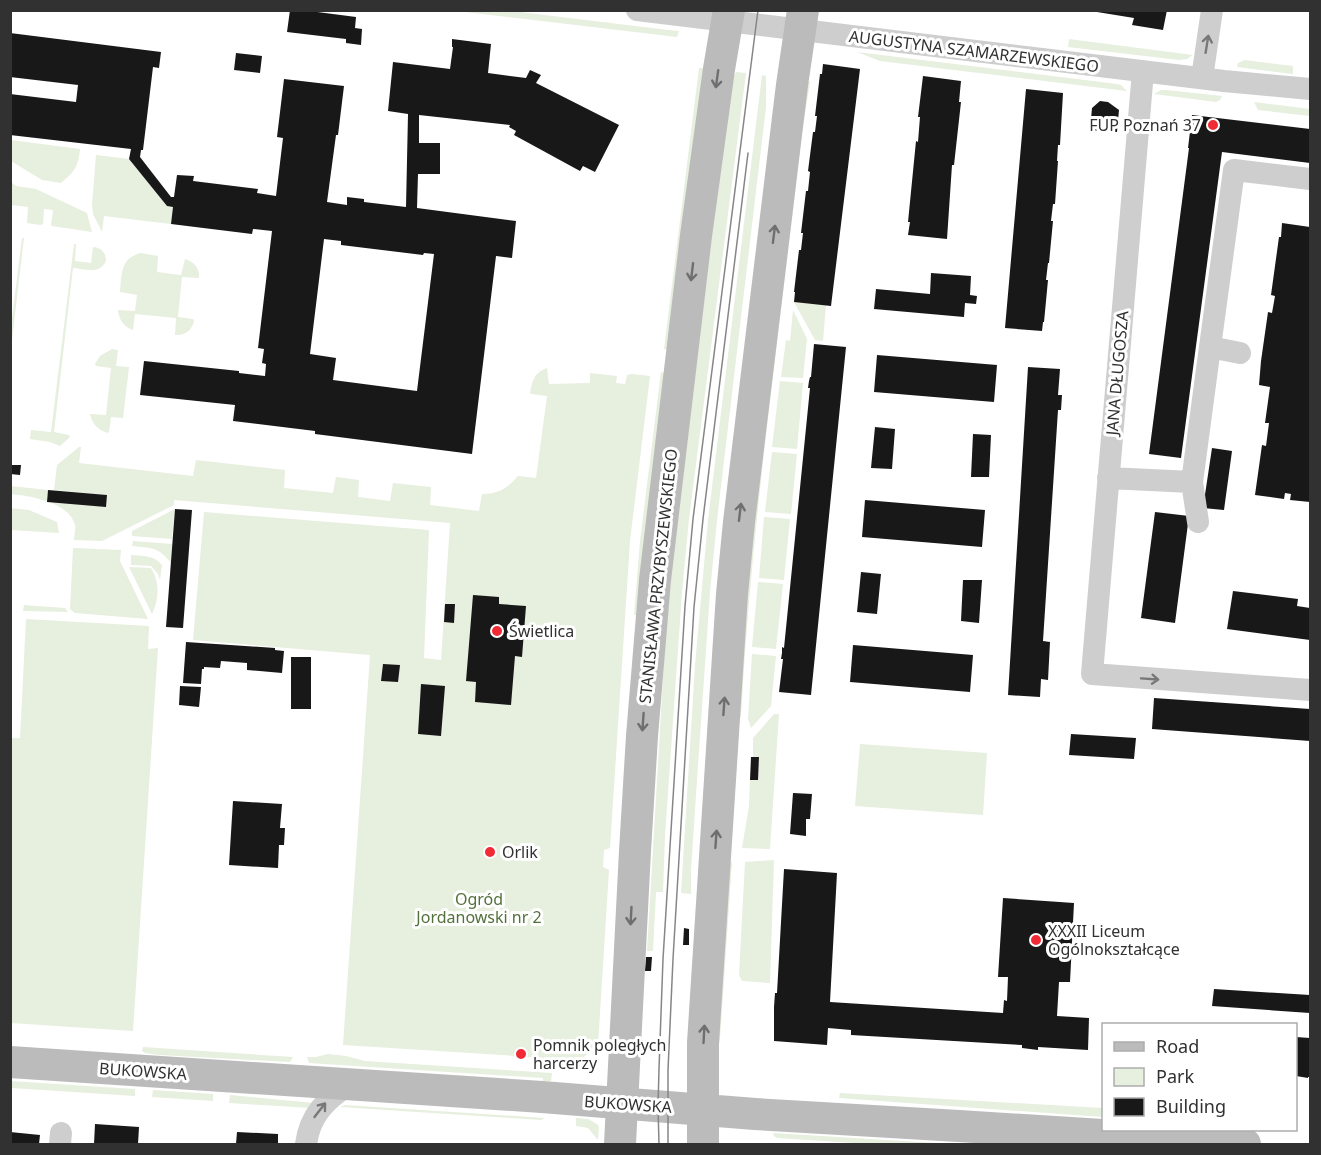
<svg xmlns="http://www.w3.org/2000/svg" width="1321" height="1155" viewBox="0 0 1321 1155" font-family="'Noto Sans',sans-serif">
	<rect width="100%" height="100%" fill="#fff"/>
	<path fill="#e7efdf" d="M456 11H512L668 30 679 31 677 37Z
		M1069 39 1193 55 1187 59 1179 60 1068 47Z
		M857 52 1117 84 1121 85 1127 91 880 61Z
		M1245 60 1293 66V74L1237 67 1238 63Z
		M699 68H705L669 350 664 349Z
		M736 72 746 73 689 519 682 592 665 836 663 892H656L653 951H647L665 644 674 541 731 83Z
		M762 75 766 76V107L717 520 710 592 697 780 691 870V894L681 893 695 665 708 520Z
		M804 81 810 82 801 139C780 332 751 524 741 717H737L738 667Z
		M1161 90H1166L1222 96 1220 100 1216 102 1154 94Z
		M1254 102 1310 109V116L1258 110Z
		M11 140 80 149C78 167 75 171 61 183L42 180 11 161Z
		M96 155 129 159 167 206 173 207 171 224 104 216 102 232 93 214 92 205Z
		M11 182 16 186 36 189 87 213 92 232 52 226 51 225 53 210 44 209 43 224 40 225 27 223 28 207 11 205V214Z
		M22 238H24L11 348V326Z
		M74 244H76L75 261 91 263 93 247C101 247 106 253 106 261 99 275 86 269 73 268L54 432 69 435 70 437 60 446 50 442 30 439 31 430 51 432Z
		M141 253 158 256 157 272 181 275 185 259C194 262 200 268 199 278L182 277 178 317 193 319 194 321C192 330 185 336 175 335L176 318 135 314 133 330C124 327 119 320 118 310L135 311 137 295 120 292C122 274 120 258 141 253Z
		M794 302 826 305 823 341 815 340Z
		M793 310 807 339 803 378 781 377 786 340 790 341Z
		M112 349 118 350 116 366 129 367 123 418 111 417 109 432 108 433C98 430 92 424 90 414L106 415 111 368 96 366 95 364 100 356Z
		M547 368 549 384 590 383V373L617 376 616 383 625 384 627 375 632 374 650 376 630 541 610 848 604 850 603 867 609 870 598 1045 580 1060 526 1057V1050L517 1049 516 1056 343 1045 370 655 193 640 204 512 429 530 424 658 441 660 450 523 174 500V505L102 541 74 540C74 535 76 529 75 525 69 502 30 496 11 494L10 486 48 490 47 501 106 495 54 490 57 465 79 447H81L79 463 193 476 196 460 285 470 284 488 333 493 336 477 359 480 358 497 390 501 393 483 431 487 430 505 479 511 482 494C498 494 508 488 518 476L536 478 547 396 531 394 530 393C532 380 535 372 547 368Z
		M661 372 666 374 636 615H634L640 541Z
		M780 381 803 383 797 449 772 447Z
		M772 452 797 454 791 514 765 512Z
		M10 508 29 510 57 522 59 533 11 530Z
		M175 509 172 539 132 536V531Z
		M764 517 790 519 784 580 759 578Z
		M133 541 172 544 171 563C159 547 151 548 132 546Z
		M73 548 121 550 120 561 148 619 75 613 70 609Z
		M131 555C143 556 154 555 162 565L160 580 158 574 151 566 131 565Z
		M129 567 151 568C160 582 159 600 152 614Z
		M758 582 783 584 776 649 752 647Z
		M24 605 65 608 68 612 23 611Z
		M26 619 149 626 148 649 158 648 133 1031 11 1023 10 738H20Z
		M752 654 776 656 771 706 751 728 748 719Z
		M774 714H779L770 849 742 848 749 806 750 780 758 779 759 758 753 757V738Z
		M860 744 987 753 983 815 855 806Z
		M774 860 770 983 742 981 739 975 745 862Z
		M732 862 720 1038 719 1044H715L728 863Z
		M143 1047 293 1057 290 1062 159 1055 145 1053 142 1051Z
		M328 1054 346 1056 365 1061 552 1073 551 1081H543V1078L309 1063 307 1057H316Z
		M10 1081 135 1089V1096L11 1088Z
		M153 1090 213 1094V1101L152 1097Z
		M840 1093 1103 1108V1117L839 1098Z
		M230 1095 314 1103 310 1108 229 1103Z
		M345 1105 545 1118 541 1120 340 1107Z
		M576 1118 588 1119 597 1124 599 1127 598 1140 588 1128 576 1126Z
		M773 1133 952 1144H870L777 1138 774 1136Z"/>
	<path fill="#181818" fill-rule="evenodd" d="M290 10H302L356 17 355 28 362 29 361 45 346 43V39L287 32Z
		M1097 10H1167L1163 30 1132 25 1134 18 1097 12Z
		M10 33 161 52 159 68 153 67 143 150H141L140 157 171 197H174L177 175 194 176 193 181 258 189 257 193 276 196 283 138 277 137 284 79 344 86 338 135H336L327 202 347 205V197L364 199V202L406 207 408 114 388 111 393 62 450 69 453 47H452V39L491 44 488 73 526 78 530 70 541 75 536 83 619 125 595 172 583 166 580 171 514 135 516 131 509 127 510 125 419 115V143H440V174H418L417 208 516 221 512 258 496 256 472 454 315 434V431L233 421 235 405 140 395 144 361 239 371V373L265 376 266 364 262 363 264 349 258 348 272 231 253 229 252 234 171 224 173 207 167 206 129 159 131 149 10 135V94L76 102 78 85 10 77ZM324 239 341 241V245L423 255 424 253 434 254 417 391 333 380 336 358 310 354Z
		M236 53 262 56 260 73 234 70Z
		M823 64 860 69 831 306 794 302 795 292H794L799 250H801L803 233H801L806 191H808L810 172 808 171 813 132H815L817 116H815L820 74H822Z
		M923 76 961 81 959 102H961L954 165H952L947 239 908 235 910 222H908L916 141 918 142 920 117H918Z
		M1026 89 1063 93 1060 145H1058L1057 161H1058L1055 204H1053L1051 221H1053L1049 263H1048L1046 280H1048L1044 322H1043L1042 331 1005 328Z
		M1100 101 1108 102 1119 110 1117 132 1090 130 1092 108Z
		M1192 115 1310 129V163L1222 152 1181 458 1149 454 1189 148H1188Z
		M1282 223 1310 227V388L1309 400 1310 401V408L1309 421H1310V502L1290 500 1291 494 1285 493 1284 499 1255 495 1262 445 1266 446 1269 423H1265L1270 387 1259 385 1261 361 1268 312 1272 313 1275 296 1271 295 1279 237H1281Z
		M931 273 971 276 970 295 977 296 976 304 965 303 964 317 874 309 876 289 930 294Z
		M814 344 846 347 811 695 779 692 783 659H781L782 653V647L784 648 810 388H808L809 381 810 377H811Z
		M877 355 997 365 994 402 874 392Z
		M1028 367 1060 369 1058 395H1062L1061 410H1058L1043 641 1050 642 1048 680 1041 679 1040 697 1008 695Z
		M875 427 895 429 892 469 871 468Z
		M973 434 991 435 989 477H971Z
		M1212 448 1232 451 1224 510 1203 508Z
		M10 465H21L20 475 10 474Z
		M48 490 107 495 106 507 47 502Z
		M865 500 985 510 982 547 862 537Z
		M175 509 192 510 183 628 166 627Z
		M1155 512 1189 516 1175 623 1141 618Z
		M861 572 881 574 877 614 857 612Z
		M963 580H982L979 623 961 621Z
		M1233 591 1298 599 1297 606 1310 608V640L1227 629Z
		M473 595 499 597V604L526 606 522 657 515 656 511 705 475 702 476 682 466 681Z
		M445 604H455L454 623 444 622Z
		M186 642 275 648V650L284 651 282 673 247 670V663L221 661 220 668 204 667V669H202L201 684 183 683Z
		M853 645 973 655 970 692 850 682Z
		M291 657H311V709H291Z
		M383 664 400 665 398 682 381 681Z
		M421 684 445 686 441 736 418 734Z
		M180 686 201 687 199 707 179 705Z
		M1154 698 1310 709V741L1152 729Z
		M1071 734 1136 738 1134 759 1069 755Z
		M751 757H759L758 780H750Z
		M793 793 812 794 810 819H806V836L790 834Z
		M233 801 282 804 280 828H285L284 845H279L278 868 229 865Z
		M784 869 837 873 830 1002 1003 1013 1004 1000 1007 1001 1008 977H998L1003 898 1074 903 1070 982H1059L1057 1016 1089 1018 1088 1050 1038 1047V1050L1022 1048V1045L851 1035V1030L828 1028 827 1045 774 1041V1007L775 993H777Z
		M684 928 689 929V945H683Z
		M646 957H652L651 971H645Z
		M1214 989 1310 995V1013L1212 1006Z
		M1296 1037 1310 1038V1077H1308V1078L1296 1076Z
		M95 1124 139 1127 138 1144H94Z
		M10 1132 40 1135 39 1144H10Z
		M237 1132 278 1134V1144H236Z"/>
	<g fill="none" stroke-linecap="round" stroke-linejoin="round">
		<path stroke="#cecece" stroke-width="22" d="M637 10 1224 81 1310 89
			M1143 71 1092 674 1310 690
			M1202 78 1212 10
			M1210 347 1234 170 1310 179
			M1108 478 1192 482 1210 347 1240 353
			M1192 482 1198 522
			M60 1144 61 1133
			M306 1144C310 1115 325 1101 348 1085"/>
		<path stroke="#bbb" stroke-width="32" d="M10 1062 542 1097 755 1114 959 1126 1245 1144
			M620 1144 635 851 642 736 655 580 696 236 719 69 729 10
			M703 1144V1043L732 594 739 522 792 85 803 10"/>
		<path stroke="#868686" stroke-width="1.5" d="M659 1144 658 1106 659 1069 663 959 685 606 693 519 758 10
			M668 1144V1070L673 959 694 607 703 519 748 153"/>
	</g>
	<defs><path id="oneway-shaft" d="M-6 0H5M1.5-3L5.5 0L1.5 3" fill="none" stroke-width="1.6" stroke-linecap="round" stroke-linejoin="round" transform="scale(1.5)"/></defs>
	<g stroke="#787878">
		<use href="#oneway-shaft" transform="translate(1207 44) rotate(-81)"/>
		<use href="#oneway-shaft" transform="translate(1150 679) rotate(4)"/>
		<use href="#oneway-shaft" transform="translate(320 1110) rotate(-52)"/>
	</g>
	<g stroke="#6f6f6f">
		<use href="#oneway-shaft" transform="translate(717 79) rotate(98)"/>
		<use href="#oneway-shaft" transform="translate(774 234) rotate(-83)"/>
		<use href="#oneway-shaft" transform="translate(692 272) rotate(97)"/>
		<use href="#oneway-shaft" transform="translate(740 512) rotate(-83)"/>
		<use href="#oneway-shaft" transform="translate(724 706) rotate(-86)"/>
		<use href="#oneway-shaft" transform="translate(643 722) rotate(94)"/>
		<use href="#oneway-shaft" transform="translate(716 839) rotate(-86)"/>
		<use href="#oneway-shaft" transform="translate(631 916) rotate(93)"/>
		<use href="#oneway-shaft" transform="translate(704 1034) rotate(-87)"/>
	</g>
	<g fill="#f12b35" stroke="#fff" stroke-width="2">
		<circle cx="1213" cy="125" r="6"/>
		<circle cx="497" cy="631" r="6"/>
		<circle cx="490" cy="852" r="6"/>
		<circle cx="1036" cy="940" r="6"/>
		<circle cx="521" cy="1054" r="6"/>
	</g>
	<g text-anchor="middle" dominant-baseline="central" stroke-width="6" stroke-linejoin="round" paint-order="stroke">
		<g font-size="16" fill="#313131" stroke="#fff">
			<text transform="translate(974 51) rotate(7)">AUGUSTYNA SZAMARZEWSKIEGO</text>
			<text transform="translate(1117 373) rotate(-85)">JANA DŁUGOSZA</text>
			<text transform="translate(658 576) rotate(-84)">STANISŁAWA PRZYBYSZEWSKIEGO</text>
			<text transform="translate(143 1071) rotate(4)">BUKOWSKA</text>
			<text transform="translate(628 1104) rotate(4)">BUKOWSKA</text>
		</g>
		<g font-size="16" fill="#313131" stroke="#fff" text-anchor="start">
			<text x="1201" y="125" text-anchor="end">FUP Poznań 37</text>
			<text x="509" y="631">Świetlica</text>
			<text x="502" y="852">Orlik</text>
			<text x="1048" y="931">XXXII Liceum<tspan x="1048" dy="18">Ogólnokształcące</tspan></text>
			<text x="533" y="1045">Pomnik poległych<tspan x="533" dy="18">harcerzy</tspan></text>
		</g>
		<g font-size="16" fill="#53713b" stroke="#fff">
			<text x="479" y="899">Ogród<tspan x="479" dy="18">Jordanowski nr 2</tspan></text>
		</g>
	</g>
	<rect width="1321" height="1155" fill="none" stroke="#313131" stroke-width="24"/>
	<rect x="1102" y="1023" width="195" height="108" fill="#ffffff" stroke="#adadad" stroke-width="1.5"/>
	<rect x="1114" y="1042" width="30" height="9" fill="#bbbbbb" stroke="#adadad" stroke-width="1.5"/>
	<text x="1156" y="1053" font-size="18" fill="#313131">Road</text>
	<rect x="1114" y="1068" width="30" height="18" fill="#e7efdf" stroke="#adadad" stroke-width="1.5"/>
	<text x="1156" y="1083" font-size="18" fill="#313131">Park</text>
	<rect x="1114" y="1098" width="30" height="18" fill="#181818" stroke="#adadad" stroke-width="1.5"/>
	<text x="1156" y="1113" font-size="18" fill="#313131">Building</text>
</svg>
